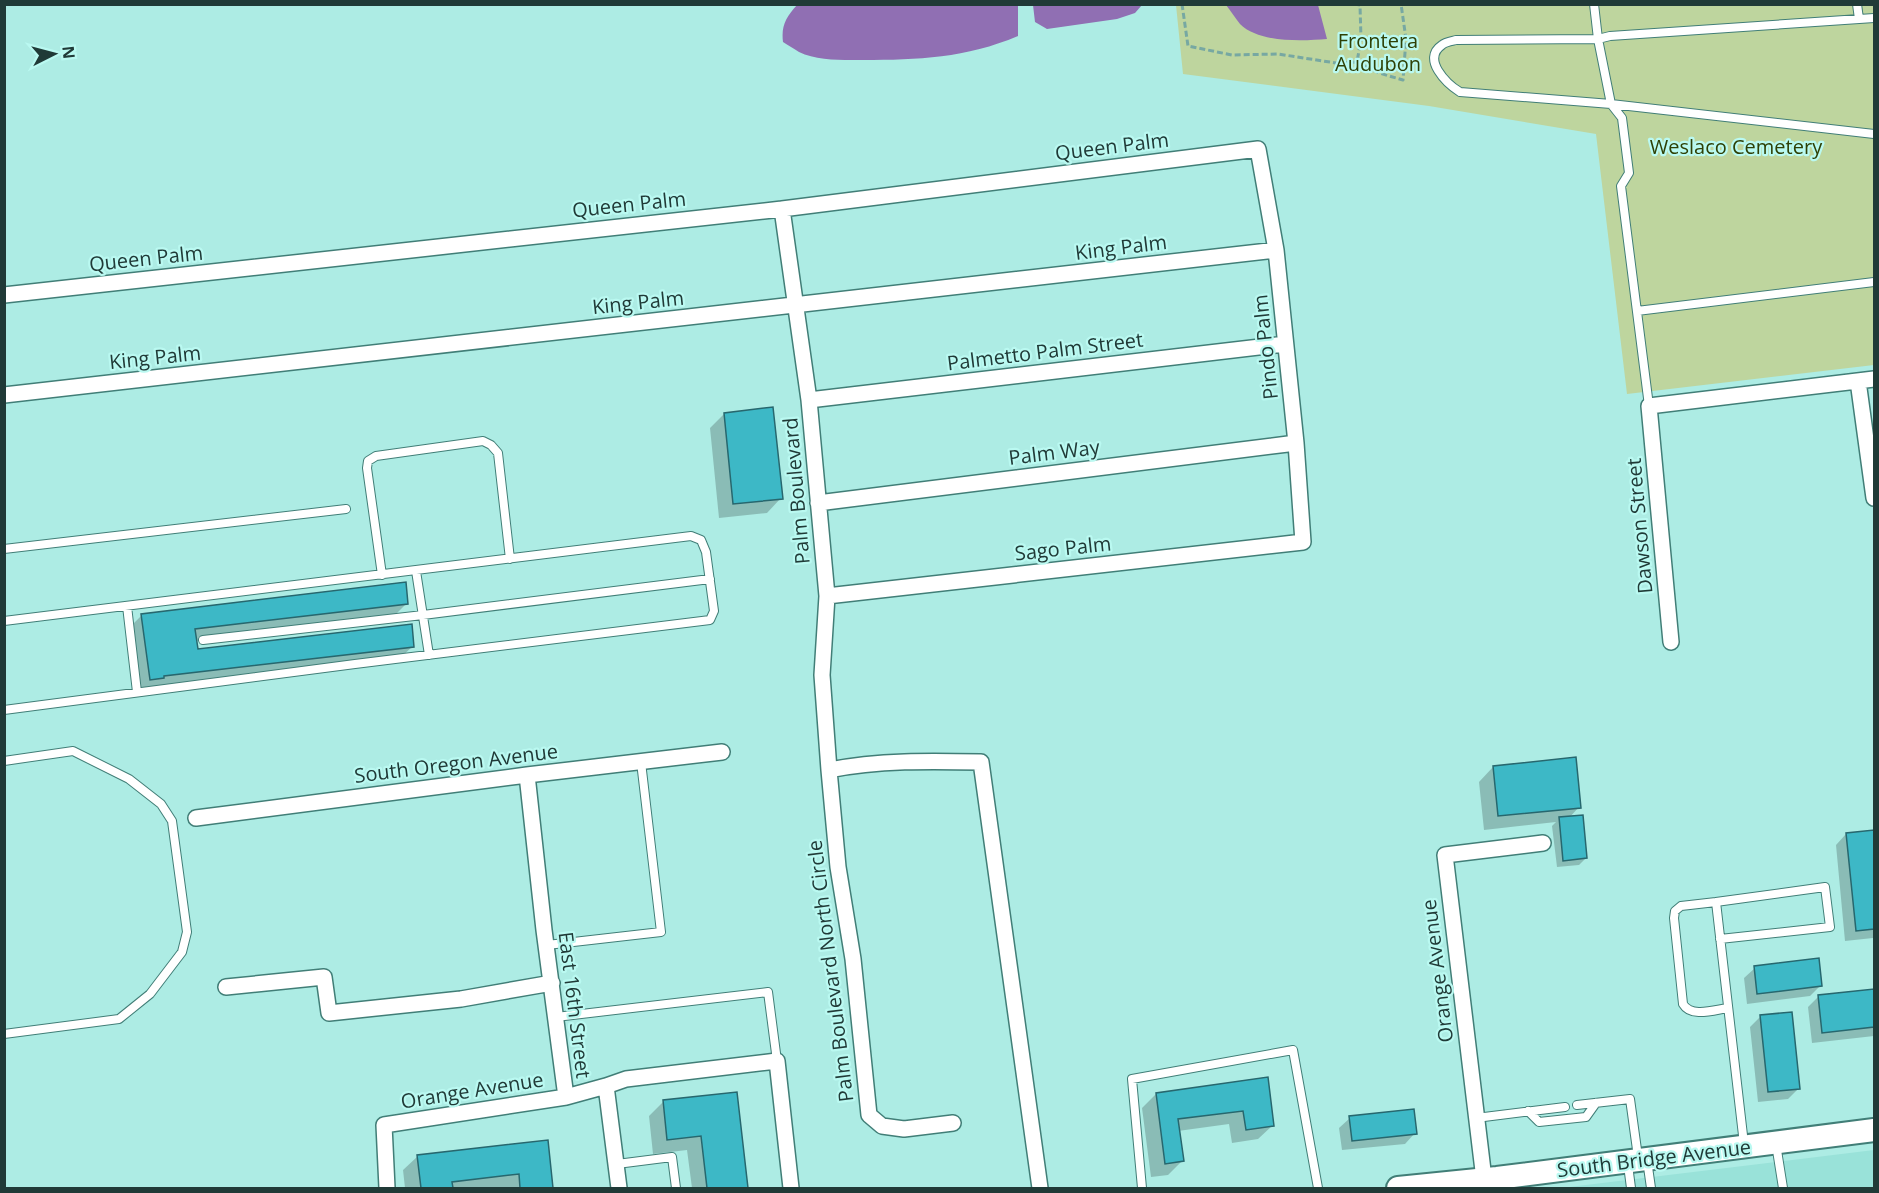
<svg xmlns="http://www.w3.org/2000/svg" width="1879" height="1193" viewBox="0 0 1879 1193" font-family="'Open Sans',sans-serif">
	<rect width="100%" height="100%" fill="#adece4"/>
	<path fill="#99e2d9" d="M1874 1150V1188H1561Z"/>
	<path fill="#bed59e" d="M1176 5H1874V365L1627 394 1596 134 1429 106 1183 74Z"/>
	<path fill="#906fb3" d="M797 5H1018V36C966 58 918 60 863 60 843 60 817 61 799 52 794 49 788 45 783 42 781 26 786 17 797 5Z
		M1033 5V4L1142 5 1135 13 1117 19 1047 29 1035 22Z
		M1226 5H1318L1327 39C1302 41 1259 43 1240 24 1235 18 1231 11 1226 5Z"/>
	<path fill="#0003" d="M724 414 781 498 767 513 719 518 710 428Z
		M407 603 393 617 195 641 196 651 413 646 398 660 136 693 127 630 142 615Z
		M1493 767 1579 807 1569 818 1586 858 1579 865 1557 867 1552 826 1556 822 1484 830 1479 782Z
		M1846 834H1874V936L1873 938 1845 941 1836 845Z
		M1755 968 1821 985 1810 996 1747 1004 1744 978Z
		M1874 990V1036L1812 1043 1808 1007 1819 996Z
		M1761 1016 1798 1089 1788 1099 1758 1102 1750 1027Z
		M1267 1079 1273 1125 1258 1139 1232 1143 1229 1124 1178 1131 1182 1161 1168 1175 1151 1177 1142 1108 1156 1094Z
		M736 1094 747 1188H692L687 1150 653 1154 649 1116 663 1102Z
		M1350 1118 1415 1133 1405 1144 1342 1150 1339 1128Z
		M546 1141 552 1188H405L403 1170 418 1156Z"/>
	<path fill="#3db8c6" stroke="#27676e" stroke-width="1.5" d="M773 407 783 499 733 504 724 413Z
		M406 582 408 604 195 629 198 649 412 624 414 647 164 676V678L150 680 141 614Z
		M1576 757 1581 808 1498 816 1493 766Z
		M1583 815 1587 858 1563 861 1559 817Z
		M1874 830V929L1856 931 1846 833Z
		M1819 958 1822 986 1757 994 1754 966Z
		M1874 989V1027L1822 1033 1818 995Z
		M1792 1012 1800 1089 1768 1092 1760 1015Z
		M1268 1077 1274 1126 1246 1130 1243 1111 1178 1119 1184 1161 1165 1164 1156 1093Z
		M737 1092 748 1188H707L701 1136 667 1140 663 1100Z
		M1414 1109 1417 1134 1352 1141 1349 1116Z
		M548 1140 553 1188H520L519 1174 452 1182 453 1188H421L417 1155Z"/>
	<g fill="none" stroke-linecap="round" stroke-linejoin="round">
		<defs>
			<path id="lane" d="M1594 4 1598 39 1610 36 1874 18
				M1857 4 1859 19
				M1637 311 1874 282
				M1649 406 1621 186 1629 173 1622 118 1611 104 1598 39 1456 40C1452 41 1445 42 1442 45 1421 59 1447 84 1460 92L1611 104 1874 134
				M4 549 346 509
				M416 571 429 655
				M382 575 367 468 368 461 376 456 483 441 491 445 498 453 510 559
				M127 606 137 692
				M4 621 691 536 701 540 706 552 714 611 710 620 355 664 4 710
				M203 640 423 615 710 579
				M4 761 73 751 129 779 161 804 172 821 187 932 182 952 150 994 119 1019 4 1034
				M1716 902 1681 906 1675 911 1674 918 1683 1004C1691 1018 1714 1010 1728 1008
				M1720 939 1830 927 1825 887 1716 902C1725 983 1734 1064 1744 1144
				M547 945 661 932 641 762
				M556 1017 768 992 777 1061
				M1577 1105 1630 1099 1638 1157
				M1528 1111 1539 1122 1586 1117 1596 1103
				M1476 1118 1565 1107
				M1776 1144 1783 1188
				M1647 1160 1651 1188
				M617 1164 672 1157 676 1188
				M1628 1165 1631 1188
				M1142 1188 1132 1079 1293 1050 1318 1188"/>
			<path id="street" d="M782 209 809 400 827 596 822 675 829 770 838 867 853 959 869 1115 882 1126 904 1129 953 1123
				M4 295 782 209 1258 149 1276 250 1296 443 1303 542 827 596
				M1858 381 1874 498
				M4 395 1276 250
				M809 400 1285 344
				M818 503 1296 443
				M1671 642 1649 406 1874 379
				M829 770C879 760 930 761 981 762L1040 1188
				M527 775 544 930 566 1097 606 1086 619 1188
				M196 818 527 775 722 752
				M226 987 324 977 329 1013 461 999 552 983
				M606 1086 626 1079 777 1061 791 1188
				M1484 1179 1445 855 1543 843
				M387 1188 384 1125 566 1097"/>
			<path id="secondary" d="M1398 1188 1497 1178 1874 1130"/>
		</defs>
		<use href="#lane" stroke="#417e77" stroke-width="10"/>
		<use href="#street" stroke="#417e77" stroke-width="18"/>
		<use href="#secondary" stroke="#417e77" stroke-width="26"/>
		<path stroke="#77a8a2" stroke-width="3" stroke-dasharray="6 3" stroke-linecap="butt" d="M1182 4 1188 46 1232 55 1278 54 1336 63 1357 62 1361 39 1360 5 1354 4
			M1357 62 1379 73 1403 80 1406 39 1401 4"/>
		<use href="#lane" stroke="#fff" stroke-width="8"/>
		<use href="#street" stroke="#fff" stroke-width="15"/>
		<use href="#secondary" stroke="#fff" stroke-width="22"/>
	</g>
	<g text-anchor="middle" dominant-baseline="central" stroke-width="4.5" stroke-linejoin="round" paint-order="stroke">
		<g font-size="20" fill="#2e4005" stroke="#baf9f1">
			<text x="1378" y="40">Frontera<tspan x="1378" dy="23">Audubon</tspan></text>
			<text x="1736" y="146">Weslaco Cemetery</text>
		</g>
		<g font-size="20" fill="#203a37" stroke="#baf9f1">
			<text transform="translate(1112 146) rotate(-7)">Queen Palm</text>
			<text transform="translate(629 204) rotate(-6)">Queen Palm</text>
			<text transform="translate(1121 247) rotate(-7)">King Palm</text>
			<text transform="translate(146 258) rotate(-6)">Queen Palm</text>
			<text transform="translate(638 302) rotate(-6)">King Palm</text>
			<text transform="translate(1265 347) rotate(-96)">Pindo Palm</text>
			<text transform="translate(1045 351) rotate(-7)">Palmetto Palm Street</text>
			<text transform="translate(155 357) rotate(-6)">King Palm</text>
			<text transform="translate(1054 452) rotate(-7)">Palm Way</text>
			<text transform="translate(796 491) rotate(-95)">Palm Boulevard</text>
			<text transform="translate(1639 526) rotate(-95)">Dawson Street</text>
			<text transform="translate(1063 548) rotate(-6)">Sago Palm</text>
			<text transform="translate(456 763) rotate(-7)">South Oregon Avenue</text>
			<text transform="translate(830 971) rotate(-97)">Palm Boulevard North Circle</text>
			<text transform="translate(1437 971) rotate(-97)">Orange Avenue</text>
			<text transform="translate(575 1005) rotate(83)">East 16th Street</text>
			<text transform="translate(472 1090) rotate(-9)">Orange Avenue</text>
			<text transform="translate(1654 1158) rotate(-7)">South Bridge Avenue</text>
		</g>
	</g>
	<rect width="1879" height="1193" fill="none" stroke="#203a37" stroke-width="12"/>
	<g transform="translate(54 54) rotate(84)" stroke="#baf9f1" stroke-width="4.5" paint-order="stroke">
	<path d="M0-4.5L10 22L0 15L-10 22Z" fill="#203a37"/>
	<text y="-9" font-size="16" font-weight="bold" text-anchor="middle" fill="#203a37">N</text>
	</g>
</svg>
